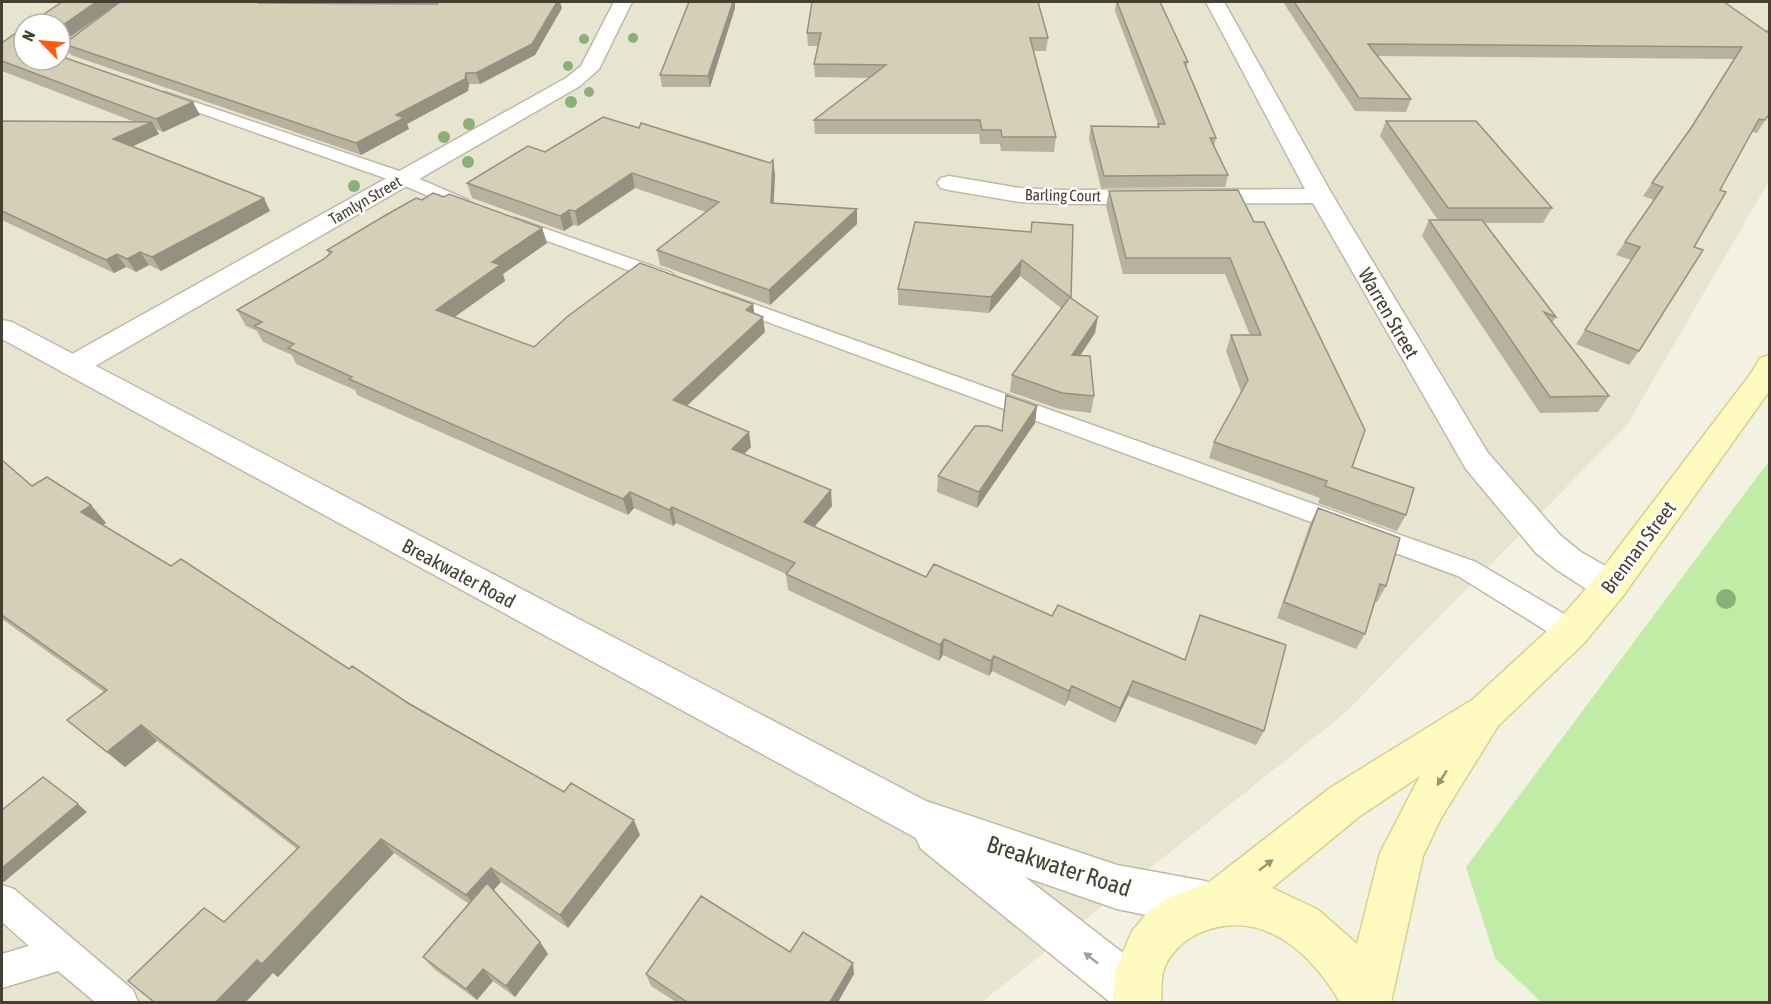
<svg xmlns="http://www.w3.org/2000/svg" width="1771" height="1004" viewBox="0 0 1771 1004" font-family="'Asap Condensed',sans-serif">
	<rect width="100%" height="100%" fill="#f3f1e2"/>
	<path fill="#e7e4d0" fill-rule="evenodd" d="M2 2H1769V181L1627 425 1345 713 982 1002H2ZM24 24H60V60H24Z"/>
	<path fill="#c1eca6" d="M1769 461V1002H1541L1495 958 1466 867Z"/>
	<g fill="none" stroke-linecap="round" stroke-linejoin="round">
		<defs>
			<path id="service" d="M123 2H137L60 58V47Z
				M165 92 408 174 468 200 471 204 462 209 456 208 396 182 160 99 158 96Z
				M515 218 672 273 675 277 672 281H658L509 227 506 223 509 219Z
				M723 293 1476 562 1581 624 1584 632 1581 640 1571 643 1561 640 1458 576 716 303 713 299Z
				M2 885 14 889 133 990 138 1002H95L58 971 2 988V954L29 946 2 922Z"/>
			<path id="minor" d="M614 2H632L599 69 580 86 83 373 73 375 63 373 59 366 63 359 566 78 581 66Z
				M1206 2H1224L1333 196 1488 453 1560 535 1581 552 1623 576 1628 586 1623 596 1610 600 1597 596 1557 570 1536 553 1466 469 1313 203 1064 204 1020 202 949 190 941 188 937 183 941 178 949 176 1020 188 1064 190 1305 189Z"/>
			<path id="tertiary" d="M2 320 12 322 926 801 1117 865 1205 881 1221 888 1228 904 1221 920 1205 927 1117 909 1025 877 1154 977 1161 994 1157 1002H1110L921 849 916 838 2 339Z"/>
			<path id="secondary" d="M1770 355V390L1623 596 1584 643 1498 726 1441 818 1423 856 1391 1002H1340C1324 975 1302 948 1273 934 1237 916 1188 926 1167 962 1160 973 1162 989 1161 1002H1113L1115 972 1132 931 1148 912 1168 898 1208 883 1330 788 1472 700 1558 621 1597 576 1752 372 1760 358ZM1420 776 1380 853 1357 944 1317 909 1272 888 1360 816Z"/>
		</defs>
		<use href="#service" stroke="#bfbaa4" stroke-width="3"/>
		<use href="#minor" stroke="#bfbaa4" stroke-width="3"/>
		<use href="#tertiary" stroke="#bfbaa4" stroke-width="3"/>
		<use href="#secondary" stroke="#d7d18d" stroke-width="3"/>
		<use href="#service" fill="#fff" fill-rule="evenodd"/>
		<use href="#minor" fill="#fff" fill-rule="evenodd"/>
		<use href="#tertiary" fill="#fff" fill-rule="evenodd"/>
		<use href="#secondary" fill="#fffac0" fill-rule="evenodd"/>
	</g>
	<g fill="#8ab078">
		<circle cx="633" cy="38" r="5"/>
		<circle cx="584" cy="39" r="5"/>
		<circle cx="568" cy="66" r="5"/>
		<circle cx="589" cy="92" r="5"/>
		<circle cx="571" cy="102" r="6"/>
		<circle cx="469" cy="124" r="6"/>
		<circle cx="444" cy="137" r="6"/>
		<circle cx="468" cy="162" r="6"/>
		<circle cx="354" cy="186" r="6"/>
		<circle cx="1726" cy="599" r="10"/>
	</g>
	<path fill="#b7b29d" d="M62 2H268V3L562 8 535 55 480 84H469L468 91 407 124 409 129 361 155 71 55 64 44 115 5 60 44V24Z
		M1116 2H1160L1188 62 1186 68 1216 138 1214 146 1228 175 1225 187 1101 188 1089 138 1091 126 1157 127 1158 124 1115 11Z
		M1283 2H1724L1767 32 1765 120 1757 133 1752 132 1720 190 1694 247 1639 351 1629 365 1576 344 1631 260 1616 255 1654 200 1643 196 1652 183 1691 128 1734 59 1377 56 1411 99 1406 112 1355 111Z
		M735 8 710 87H662L660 75Z
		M807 33 1048 38 1046 51H1034L1056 137 1054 152 1001 151 1000 144H980L979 134H815L814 120 869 78 815 77 814 64 818 46H808Z
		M2 43 24 60 200 115 163 132 156 129 159 134 132 147 270 211 161 271 149 265 136 272 126 267 114 273 2 220V121L135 122 2 71Z
		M1386 121 1552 208 1543 223H1485L1556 317 1552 323 1609 396 1598 412 1540 413 1422 236 1429 220H1438L1380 136Z
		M639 128 770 163 773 160 775 175 773 203 857 224 770 305 660 265 657 250 706 212 635 188 578 226 573 225 564 231 472 198 467 183 545 152Z
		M1238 190 1352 467 1406 515 1397 531 1318 503 1320 498 1209 458 1214 442 1241 392 1226 351 1231 335H1250L1225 274H1123L1106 206 1109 191Z
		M422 200 542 228 547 243 503 274 505 281 455 317 534 347 753 304 754 313 765 332 687 406 751 447 744 454 832 506 814 527 926 577 1052 616 1185 660 1200 615 1264 731 1256 745 1128 696 1115 723 1068 700 1065 706 992 671 989 676 943 655 939 661 788 590 786 574 676 523 673 526 634 508 628 515 357 395 355 390 296 364 292 355 263 342 257 331 246 326 237 310 324 259 329 254 327 250Z
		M1031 232 1071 298 1095 333 1080 355 1094 396 1091 413 1059 409 1010 392 1012 375 1061 308 1020 276 989 313 898 305V289Z
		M1037 406 1035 423 977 508 937 492 938 476Z
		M2 460 32 486 91 505 106 523 103 525 171 566 640 835 568 928 501 882 493 890 540 942 548 954 515 997 493 981 477 1000 434 969 423 957 469 904 394 853 278 977 273 973 224 922 297 849 157 741 125 767 86 736 67 720 104 692 2 619Z
		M1318 508 1386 586 1377 602H1375L1365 634 1356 649 1277 618 1310 524Z
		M790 952 854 974 838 1002H676L651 986 646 974Z"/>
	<path fill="#959180" d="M96 2H120L60 44V27Z
		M557 2H560L562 8 535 55 480 84 476 73Z
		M733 2H735V8L710 87 708 76Z
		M466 73 469 84 468 91 407 124 409 129 361 155 356 143 396 115Z
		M193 102 200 115 163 132 156 119Z
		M152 122 159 134 120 152 113 139Z
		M773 160 775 175 773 218 771 203Z
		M632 173 635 188 578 226 575 211Z
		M264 198 270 211 161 271 152 257Z
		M857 209V224L770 305 769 290Z
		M569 210 573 225 564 231 560 216Z
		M542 228 547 243 503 274 505 281 443 325 436 310 492 262Z
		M140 252 149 265 136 272 127 259Z
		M117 254 126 267 114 273 106 260Z
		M1022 260 1020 276 989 313 991 297Z
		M753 304 755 320 746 310Z
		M763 317 765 332 676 416 673 400Z
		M1098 317 1095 333 1070 371 1072 355Z
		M1037 406 1035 423 977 508 979 492Z
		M749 432 751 447 734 464 732 449Z
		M831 490 832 506 805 538 804 522Z
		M630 492 634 508 628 515 623 499Z
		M91 505 106 523 96 529 81 512Z
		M672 507 676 523 673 526 669 510Z
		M944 639 943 655 939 661 940 645Z
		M994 656 992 671 989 676 991 661Z
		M1133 681 1128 696 1115 723 1120 708Z
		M1072 686 1068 700 1065 706 1069 691Z
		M141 725 157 741 125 767 107 752Z
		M78 804 87 812 4 882 2 881V868Z
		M634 820 640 835 568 928 560 915Z
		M381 839 394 853 278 977 273 973 246 1002H216L257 960Z
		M491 868 501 882 477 909 466 895Z
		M540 942 548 954 515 997 506 986Z
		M853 963 854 974 838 1002H830Z
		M483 969 493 981 477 1000 466 989Z"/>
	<path fill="#d5cfb7" stroke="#959180" stroke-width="1.5" d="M62 2H96L60 27V24H29Z
		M120 2H260L259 3 437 4 439 2H557L532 44 476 73H466L465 79 396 115 404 118 356 143 64 44Z
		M689 2H733L708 76 660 75Z
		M812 2H1038L1048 38H1030L1056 137H1002L1001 130H982L980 120H814L886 65 814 64 821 33H807Z
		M1117 2H1160L1188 62H1184L1216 138H1210L1228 175 1104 176 1091 126 1159 127 1158 124H1165Z
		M1294 2H1724L1767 32 1770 28V113L1765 120 1759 119 1720 190 1726 192 1694 247 1703 250 1639 351 1585 330 1640 247 1625 242 1663 187 1652 183 1691 128 1742 47 1368 44 1411 99 1359 98Z
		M24 27V60H60V56L193 102 156 119 2 61V43Z
		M603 117 639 128 641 123 770 163 773 160 771 203 857 209 769 290 657 250 719 202 632 173 575 211 569 210 560 216 467 183 528 146 545 152Z
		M2 121 152 122 113 139 264 198 152 257 140 252 127 259 117 254 106 260 2 211Z
		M1386 121H1476L1552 208H1448Z
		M1238 190 1254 222H1264L1365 430 1352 467 1414 488 1406 515 1325 486 1327 481 1214 442 1248 380 1231 335H1261L1230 258H1126L1109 191Z
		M433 193 444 197 449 194 542 228 492 262 500 265 436 310 534 347 568 316 640 263 753 304 746 310 763 317 673 400 749 432 732 449 831 490 804 522 926 577 934 564 1052 616 1058 605 1185 660 1200 615 1286 645 1264 731 1133 681 1120 708 1072 686 1069 691 994 656 991 661 944 639 940 645 786 574 795 563 672 507 669 510 630 492 623 499 349 379 352 377 288 348 294 344 254 326 262 322 237 310 324 259 332 252 327 250 386 215 416 198 422 200Z
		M1429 220H1482L1556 317 1544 312 1609 396 1550 397Z
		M915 222 1031 232 1032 222 1073 225 1071 298 1098 317 1072 355 1090 356 1094 396 1062 393 1012 375 1070 297 1022 260 991 297 898 289Z
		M1006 395 1037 406 979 492 938 476 975 426H988L1002 431Z
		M2 460 32 486 47 477 91 505 81 512 171 566 181 559 349 669 352 666 411 705 564 792 571 783 634 820 560 915 491 868 466 895 381 839 262 964 257 960 216 1002H154L128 981 204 908 224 922 299 847 141 725 107 752 67 720 107 690 2 615Z
		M1318 508 1400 538 1386 586 1380 584 1365 634 1284 602Z
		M43 777 78 804 2 868V810Z
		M487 883 540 942 506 986 483 969 466 989 423 957Z
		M701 896 790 952 803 932 853 963 830 1002H687L646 974Z"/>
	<defs><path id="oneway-solid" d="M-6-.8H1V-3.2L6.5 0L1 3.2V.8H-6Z" transform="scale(1.5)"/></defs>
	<g fill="#999472">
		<use href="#oneway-solid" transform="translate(1442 778) rotate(123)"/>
		<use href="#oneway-solid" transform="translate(1266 865) rotate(-38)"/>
	</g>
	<use fill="#a2a098" href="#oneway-solid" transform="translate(1091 958) rotate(-142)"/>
	<g text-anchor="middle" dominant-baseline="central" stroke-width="5" stroke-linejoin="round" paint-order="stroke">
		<g font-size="16" fill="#454132" stroke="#fff">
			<text transform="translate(1063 195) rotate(1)">Barling Court</text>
			<text transform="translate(365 200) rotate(-30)">Tamlyn Street</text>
		</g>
		<g font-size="20" fill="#454132" stroke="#fff">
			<text transform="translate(1389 313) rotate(60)">Warren Street</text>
			<text transform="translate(1638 547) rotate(-53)">Brennan Street</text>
			<text transform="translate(459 573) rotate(28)">Breakwater Road</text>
		</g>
		<g font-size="24" fill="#454132" stroke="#fff">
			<text transform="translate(1059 866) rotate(18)">Breakwater Road</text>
		</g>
	</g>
	<rect width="1771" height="1004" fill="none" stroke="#454132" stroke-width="6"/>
	<g transform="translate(42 42) rotate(295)"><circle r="28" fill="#ffffff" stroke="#b5b3ad" stroke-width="1.5"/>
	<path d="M0-4.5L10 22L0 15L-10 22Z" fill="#ff5b0d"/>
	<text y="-9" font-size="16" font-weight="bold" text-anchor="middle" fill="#454132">N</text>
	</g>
</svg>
